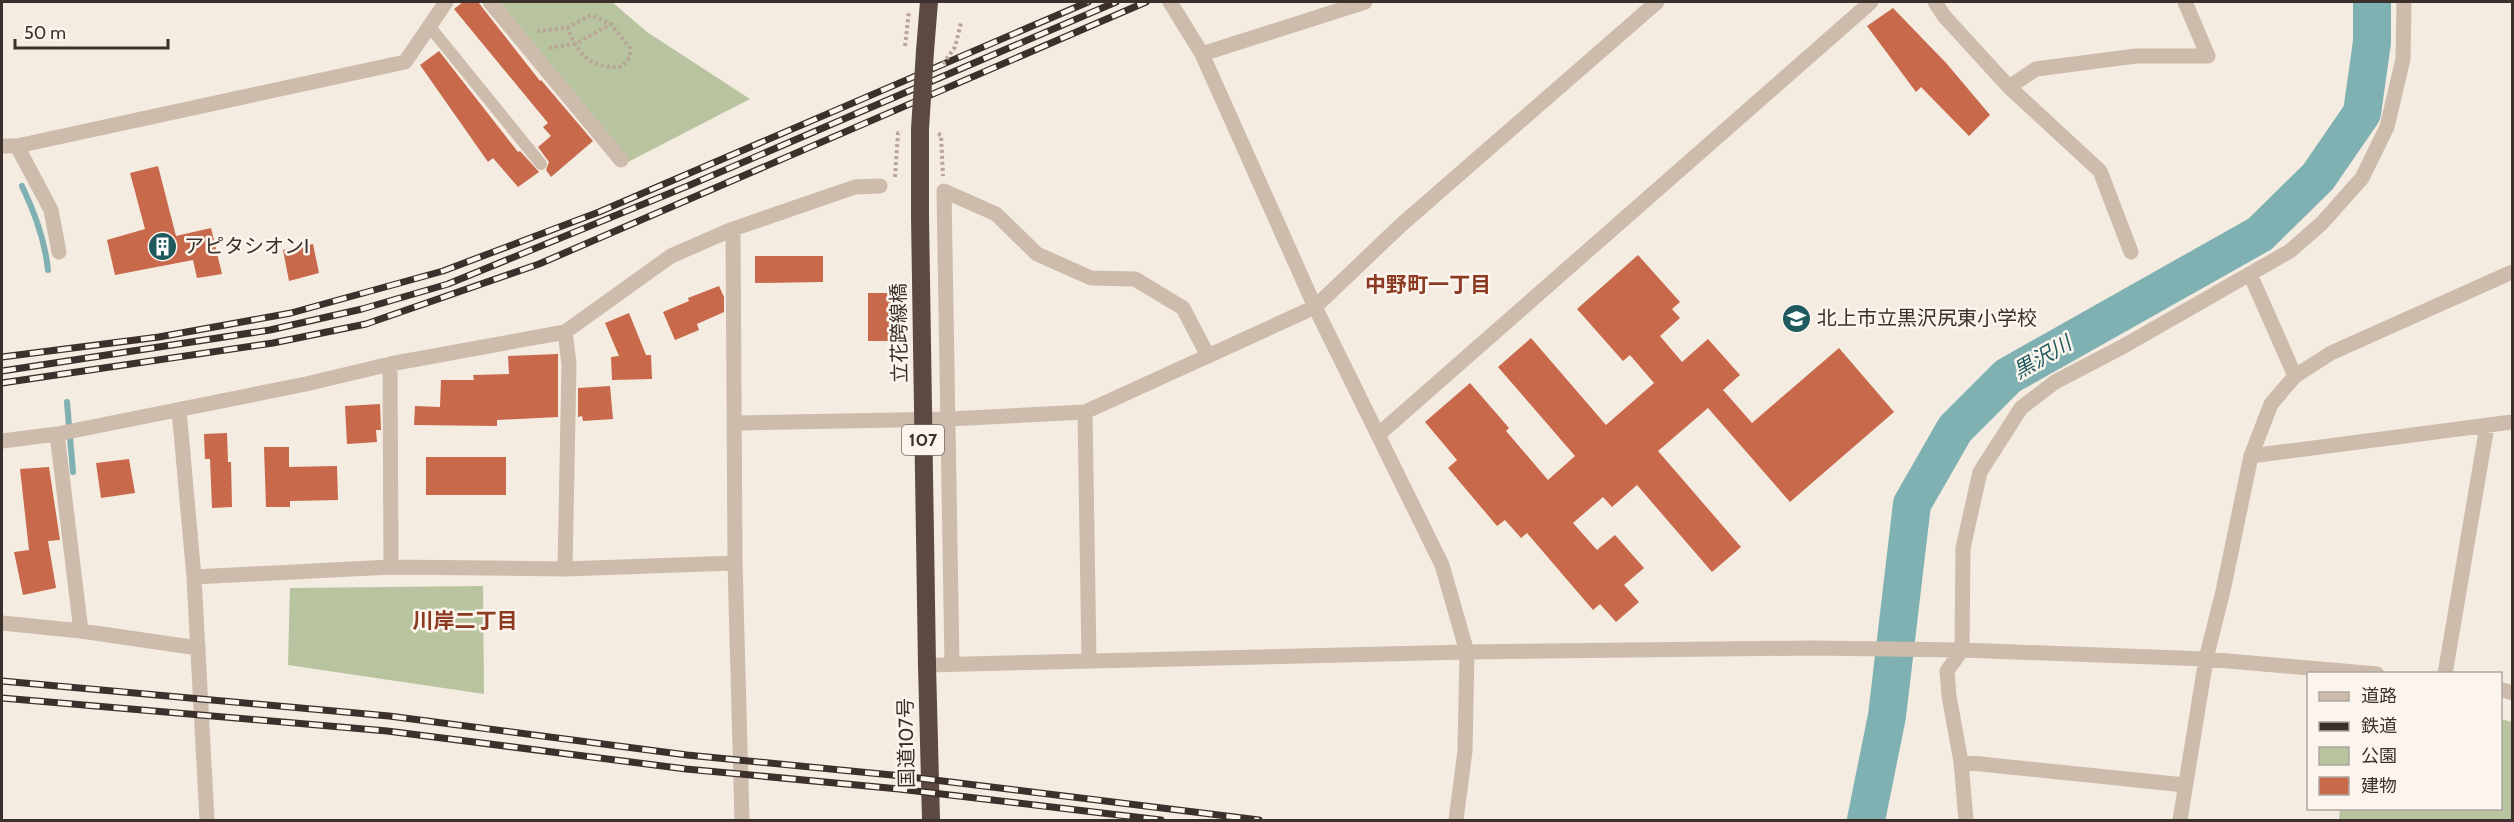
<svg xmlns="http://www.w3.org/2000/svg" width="2514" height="822" viewBox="0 0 2514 822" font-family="Cabin,'Noto Sans JP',sans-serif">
	<rect width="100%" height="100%" fill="#f4ebe1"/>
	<path fill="#b8c4a0" d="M500 2H612L647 32 750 99 628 162Z
		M483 586 484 694 288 665 290 588Z
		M2501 719 2512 722V820H2339L2340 809 2500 808Z"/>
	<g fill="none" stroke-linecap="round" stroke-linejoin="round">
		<path stroke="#7fb0b2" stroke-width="6" d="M22 186C35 213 45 240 48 270
			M67 402 73 472"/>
		<path stroke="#7fb0b2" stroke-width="38" d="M1866 820 1887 716 1912 504 1955 429 2008 376 2260 234 2318 177 2362 113 2372 42V2"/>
	</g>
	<path fill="#c8694b" d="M463 2H478L540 81 541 80 593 141 551 177 546 170 549 162 538 147 551 136 543 127 548 123 454 9Z
		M1893 8 1947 64 1990 115 1969 136 1921 87 1916 92 1867 26Z
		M439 51 518 152 520 151 539 172 518 187 493 158 488 162 420 65Z
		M158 166 176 236 211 228 222 274 197 278 193 260 115 275 107 240 145 229 130 173Z
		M313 244 319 273 289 281 283 250Z
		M1638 255 1680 302 1672 309 1680 318 1660 336 1682 362 1708 339 1740 375 1723 390 1752 423 1839 348 1894 412 1790 502 1708 408 1658 451 1741 547 1712 572 1637 485 1612 507 1603 497 1573 523 1597 550 1615 535 1644 568 1624 585 1639 602 1616 622 1600 604 1593 610 1527 533 1521 538 1505 520 1497 526 1448 468 1457 460 1425 422 1470 383 1509 428 1506 431 1548 480 1575 456 1498 367 1531 338 1606 425 1654 383 1630 355 1623 361 1577 309Z
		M755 256H823V282L755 283Z
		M719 286 724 297V312L697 324 699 330 675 340 663 312 689 301 688 298Z
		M868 293H897L898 341H868Z
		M629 313 646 355H651L652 379 612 380 611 357 619 356 605 323Z
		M558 354V417L497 420V426L414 425 415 406 440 407 441 380H474L473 375 509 374 508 356Z
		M610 386 613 419 583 421 582 416 578 417V388Z
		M380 404 381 430H376L377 442 347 444 345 406Z
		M227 433 228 462H231L232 507 212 508 210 459H205L204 434Z
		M264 447H289V467L337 466 338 500 290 501V507H266Z
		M426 457H506V495H426Z
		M129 459 135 493 101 498 96 463Z
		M49 467 60 540 48 541 56 588 23 595 14 552 29 550 20 469Z"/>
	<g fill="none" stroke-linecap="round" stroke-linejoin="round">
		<path stroke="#b9a596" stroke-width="4" stroke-dasharray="3 3" stroke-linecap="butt" d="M537 31 567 28 591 15 611 24 630 48V57L622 67C589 68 581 57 567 28
			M549 48 575 44 611 24
			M938 134 941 135 943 176
			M895 177 898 133 902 132"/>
		<path stroke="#cdbbac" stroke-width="12" d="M430 27 541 164"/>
		<path stroke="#cdbbac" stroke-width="15" d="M490 2 621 160
			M1170 2 1202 54 1315 307 1442 565 1467 652 1465 751 1456 820
			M1935 2 1944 16 2009 87 2100 171 2131 252
			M1202 54 1365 2
			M2009 87 2036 69 2136 56H2208L2185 2
			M2 146H17L51 210 59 252
			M17 146 405 62 446 2
			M733 229 855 187 880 186
			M2250 274 2295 376
			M565 332 569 364 565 569
			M390 364 391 567
			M179 410 194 577 207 820
			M1085 412 1089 660
			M735 423 949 419 1085 412 1315 307 1401 225 1657 2
			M57 434 81 631
			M1379 434 1871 2
			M2 441 57 434 306 384 390 364 565 332 671 256 733 229 735 563 742 820
			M2251 456 2512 422
			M194 577 391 567 565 569 735 563
			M2 623 81 631 198 648
			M952 664 944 191 996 214 1037 254 1091 278 1135 279 1183 308 1208 356
			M927 665 1467 652 1812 648 1962 650 2206 659 2377 674
			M2445 674 2487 426
			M2500 689 2512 693
			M1961 762 2185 785
			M1966 820 1961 762 1949 696 1947 671 1962 650 1963 548 1980 472 2021 408 2055 382 2122 347 2290 251 2322 223 2362 178 2387 127 2403 59 2404 2
			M2180 820 2206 659 2223 591 2251 456 2271 404 2295 376 2331 353 2512 272"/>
		<path stroke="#5c4a42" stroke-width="18" d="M925 51 929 2
			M927 665 931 820"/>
		<defs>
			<path id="rail" d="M2 357 159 337 291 313 443 271 599 212 1088 2
				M2 371 270 330 362 309 448 284 690 185 1116 2
				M2 383 273 343 366 324 539 264 1146 2
				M2 681 389 716 687 755 902 776 1259 820
				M2 698 387 731 686 769 899 789 1161 820"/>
		</defs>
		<use href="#rail" stroke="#3b302b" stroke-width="7"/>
		<use href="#rail" stroke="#fbf5ee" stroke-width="4.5" stroke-dasharray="14" stroke-linecap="butt"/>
		<path stroke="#b9a596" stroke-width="4" stroke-dasharray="3 3" stroke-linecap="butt" d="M905 46 909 11
			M943 64 955 47 961 23"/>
		<path stroke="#5c4a42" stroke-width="18" d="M925 51 920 129V216L927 665"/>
	</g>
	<defs>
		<symbol id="building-disc" viewBox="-11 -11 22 22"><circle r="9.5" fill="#1f5a5e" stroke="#fbf5ee"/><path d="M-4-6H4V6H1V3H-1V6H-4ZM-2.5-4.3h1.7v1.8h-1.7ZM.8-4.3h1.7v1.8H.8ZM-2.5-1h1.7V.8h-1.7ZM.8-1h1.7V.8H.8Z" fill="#fff"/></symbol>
		<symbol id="school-disc" viewBox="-11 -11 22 22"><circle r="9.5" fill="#1f5a5e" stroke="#fbf5ee"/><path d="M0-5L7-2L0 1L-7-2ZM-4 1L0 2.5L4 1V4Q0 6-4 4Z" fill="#fff"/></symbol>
	</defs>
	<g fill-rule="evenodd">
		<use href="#building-disc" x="146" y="230" width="33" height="33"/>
		<use href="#school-disc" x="1780" y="302" width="33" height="33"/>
	</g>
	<g text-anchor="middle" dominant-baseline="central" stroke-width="5" stroke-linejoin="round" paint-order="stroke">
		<rect fill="#fbf5ee" stroke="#756b66" stroke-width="1.5" x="902" y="425" width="42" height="30" rx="4.5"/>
		<g font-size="18" font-weight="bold" fill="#3b302b">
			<text x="923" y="440">107</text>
		</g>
		<g font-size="20" fill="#3b302b" stroke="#fbf5ee" text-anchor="start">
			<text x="184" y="246">アピタシオンI</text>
			<text x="1817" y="318">北上市立黒沢尻東小学校</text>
		</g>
		<g font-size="20" fill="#3b302b" stroke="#fbf5ee">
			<text transform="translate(899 333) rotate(-91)">立花跨線橋</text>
			<text transform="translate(906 743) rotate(-91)">国道107号</text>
		</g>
		<g font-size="21" font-weight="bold" fill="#8c3b22" stroke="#fbf5ee">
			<text x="1428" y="284">中野町一丁目</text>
			<text x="465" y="620">川岸二丁目</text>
		</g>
		<g font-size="21" font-style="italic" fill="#1f5a5e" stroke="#fbf5ee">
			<text transform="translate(2042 357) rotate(-30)">黒沢川</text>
		</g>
	</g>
	<rect width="2514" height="822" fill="none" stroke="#3b302b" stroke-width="6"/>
	<rect x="2307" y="672" width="195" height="138" fill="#fbf5ee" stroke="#aea6a0" stroke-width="1.5"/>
	<rect x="2319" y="692" width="30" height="9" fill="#cdbbac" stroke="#aea6a0" stroke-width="1.5"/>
	<text x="2361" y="702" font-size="18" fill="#3b302b">道路</text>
	<rect x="2319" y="722" width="30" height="9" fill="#3b302b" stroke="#aea6a0" stroke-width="1.5"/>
	<text x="2361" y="732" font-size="18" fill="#3b302b">鉄道</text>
	<rect x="2319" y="747" width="30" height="18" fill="#b8c4a0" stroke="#aea6a0" stroke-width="1.5"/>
	<text x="2361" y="762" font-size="18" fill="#3b302b">公園</text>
	<rect x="2319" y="777" width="30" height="18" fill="#c8694b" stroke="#aea6a0" stroke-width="1.5"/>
	<text x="2361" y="792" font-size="18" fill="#3b302b">建物</text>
	<path d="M15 39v9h153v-9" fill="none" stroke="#3b302b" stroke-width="3"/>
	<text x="24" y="39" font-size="18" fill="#3b302b" stroke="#fbf5ee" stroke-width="4.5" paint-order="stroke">50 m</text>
</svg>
